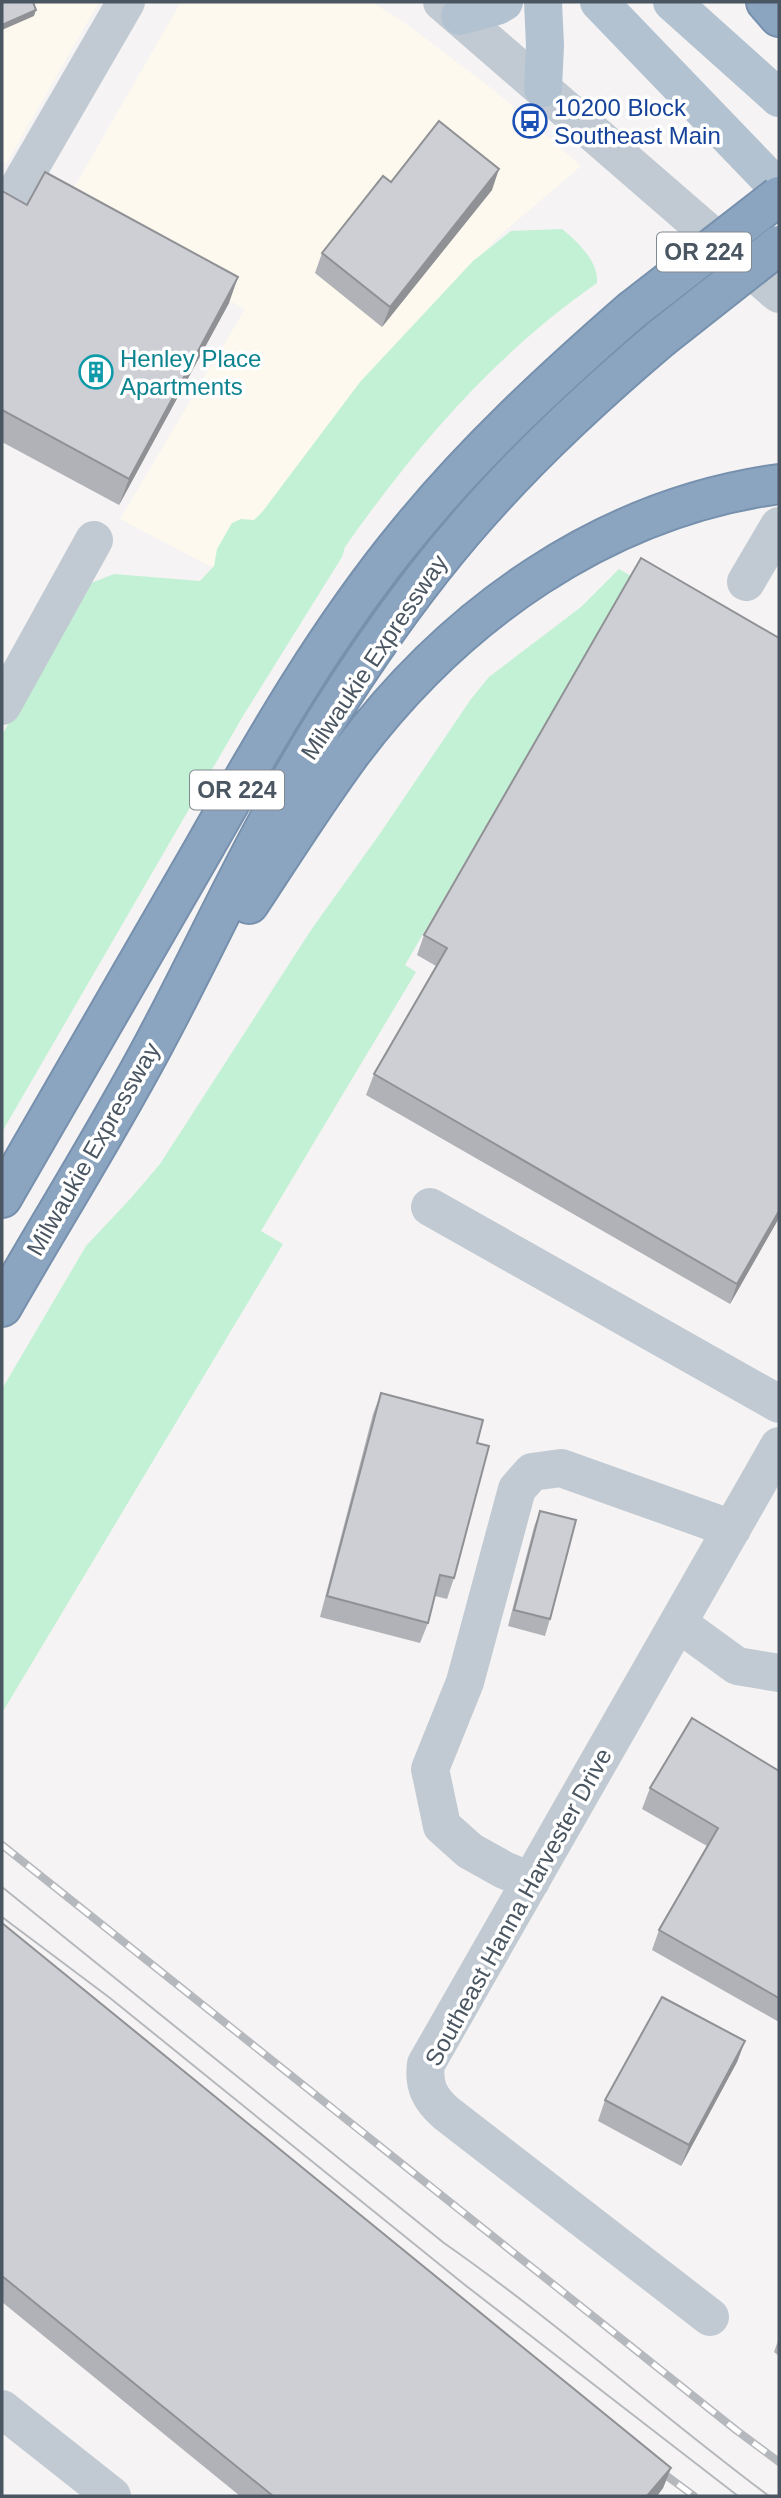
<svg xmlns="http://www.w3.org/2000/svg" width="781" height="2498" viewBox="0 0 781 2498" font-family="Arial,sans-serif">
	<rect width="100%" height="100%" fill="#f5f3f3"/>
	<path fill="#fdf9ef" d="M2 2H99L6 164 2 162Z
		M181 2H372L402 21 495 91 581 166 499 236 361 389 219 571 120 519 245 309 61 210Z"/>
	<path fill="#c3f1d5" d="M562 229C577 241 599 262 597 283 495 354 416 446 345 547L342 557 243 716 2 1132V735L86 585 114 574 200 581 214 566 217 549 232 523 241 519 254 520 263 511 360 382 473 261 511 231Z
		M619 569 631 576 405 965 416 972 261 1231 283 1244 2 1713V1389L86 1246 131 1198 160 1164 311 930 379 835 471 699 489 677 581 607Z"/>
	<g fill="none" stroke-linecap="round" stroke-linejoin="round">
		<defs>
			<path id="highway" d="M766 2 779 17
				M249 904C282 854 314 803 350 754 455 614 604 508 779 484
				M2 1198C68 1083 134 969 200 855 263 744 327 631 409 532 475 451 552 380 631 311
				M2 1307C53 1218 108 1131 156 1040 195 967 230 891 270 818 329 708 408 589 493 497 545 440 602 388 661 338"/>
		</defs>
		<use href="#highway" stroke="#7690ad" stroke-width="42"/>
		<path stroke="#c1cad2" stroke-width="38" d="M442 2 779 294
			M2 216 126 2
			M746 582 779 526
			M2 706 94 540
			M430 1207 779 1404
			M678 1623 737 1666 779 1673
			M531 1881 504 1870 470 1851 442 1826 430 1769 465 1682 517 1489 532 1472 561 1468 732 1529
			M710 2317 446 2113C430 2099 423 2086 426 2064L779 1446
			M2 2409 112 2496"/>
		<path stroke="#b3c2d1" stroke-width="38" d="M543 2 545 45 543 88
			M599 2 779 189
			M672 2 779 98
			M460 16 497 6 504 2"/>
		<use href="#highway" stroke="#8ba5c1" stroke-width="38"/>
		<path stroke="#b5b8bd" stroke-width="2" d="M2 1887 444 2243C557 2322 659 2414 769 2496
			M2 1917 110 1998 465 2285 738 2496"/>
		<defs>
			<path id="rail" d="M2 1845 736 2430 779 2462
				M652 2465 694 2496"/>
		</defs>
		<use href="#rail" stroke="#b5b8bd" stroke-width="8"/>
		<use href="#rail" stroke="#fff" stroke-width="5" stroke-dasharray="16" stroke-linecap="butt"/>
		<defs>
			<path id="highway-bridge" d="M631 311 779 196
				M661 338 779 245"/>
		</defs>
		<use href="#highway-bridge" stroke="#7690ad" stroke-width="42" stroke-linecap="butt"/>
		<use href="#highway-bridge" stroke="#8ba5c1" stroke-width="38"/>
	</g>
	<path fill="#b0b2b7" d="M391 182 492 190 382 327 315 273 322 253Z
		M2 191 27 205 229 303 119 505 2 442Z
		M779 638V1218L730 1304 366 1095 374 1074 436 966 417 955 424 935Z
		M381 1393 477 1443 454 1578 447 1599 435 1596 428 1623 420 1643 320 1617 373 1414Z
		M540 1511 550 1619 545 1636 508 1626 534 1527Z
		M779 1771V2022L652 1950 659 1930 707 1846 642 1809 650 1788Z
		M2 1923 671 2468 663 2488 657 2496H240L2 2302Z
		M745 2041 737 2062 681 2166 598 2121 605 2100Z
		M779 2338V2356L774 2352Z"/>
	<path fill="#909195" d="M36 10 34 16 2 30V25Z
		M499 169 492 190 382 327 390 307Z
		M238 277 229 303 119 505 129 479Z
		M779 1211V1218L730 1304 737 1284Z
		M745 2041 737 2062 681 2166 689 2145Z
		M671 2468 663 2488 657 2496H647Z"/>
	<path fill="#cdcfd5" stroke="#909195" stroke-width="2" d="M2 2H33L36 10 2 25Z
		M439 121 499 169 390 307 322 253 383 176 391 182Z
		M45 172 238 277 129 479 2 410V191L27 205Z
		M641 558 779 638V1211L737 1284 374 1074 447 948 424 935Z
		M381 1393 483 1420 477 1443 489 1446 454 1578 440 1575 428 1623 327 1596Z
		M540 1511 576 1520 550 1619 514 1610Z
		M692 1718 779 1771V1998L659 1930 718 1828 650 1788Z
		M2 1923 671 2468 647 2496H273L2 2276Z
		M662 1997 745 2041 689 2145 605 2100Z"/>
	<defs>
		<symbol id="bus-ring" viewBox="-11 -11 22 22"><circle r="9.5" fill="#fff" stroke="#1a4fb4" stroke-width="1.5"/><path d="M-5-6H5V4H4V6H2V4H-2V6H-4V4H-5ZM-3.5-4V0h7V-4ZM-3.5 1.2v1.5H-2V1.2ZM2 1.2v1.5H3.5V1.2Z" fill="#1a4fb4"/></symbol>
		<symbol id="building-ring" viewBox="-11 -11 22 22"><circle r="9.5" fill="#fff" stroke="#0f9aa8" stroke-width="1.5"/><path d="M-4-6H4V6H1V3H-1V6H-4ZM-2.5-4.3h1.7v1.8h-1.7ZM.8-4.3h1.7v1.8H.8ZM-2.5-1h1.7V.8h-1.7ZM.8-1h1.7V.8H.8Z" fill="#0f9aa8"/></symbol>
	</defs>
	<g fill-rule="evenodd">
		<use href="#bus-ring" x="511" y="102" width="38" height="38"/>
		<use href="#building-ring" x="77" y="353" width="38" height="38"/>
	</g>
	<g text-anchor="middle" dominant-baseline="central" stroke-width="7" stroke-linejoin="round" paint-order="stroke">
		<g fill="#fff" stroke="#808990" stroke-width="2">
			<rect x="657" y="232.5" width="94" height="39" rx="5"/>
			<rect x="190" y="770.5" width="94" height="39" rx="5"/>
		</g>
		<g font-size="23" font-weight="bold" fill="#4a5661">
			<text x="704" y="252">OR 224</text>
			<text x="237" y="790">OR 224</text>
		</g>
		<g font-size="24" fill="#164399" stroke="#fff" text-anchor="start">
			<text x="554" y="107">10200 Block<tspan x="554" dy="28">Southeast Main</tspan></text>
		</g>
		<g font-size="24" fill="#0d838f" stroke="#fff" text-anchor="start">
			<text x="120" y="358">Henley Place<tspan x="120" dy="28">Apartments</tspan></text>
		</g>
		<g font-size="24" fill="#4a5661" stroke="#fff">
			<text transform="translate(374 657) rotate(-56)">Milwaukie Expressway</text>
			<text transform="translate(93 1149) rotate(-60)">Milwaukie Expressway</text>
			<text transform="translate(518 1907) rotate(-61)">Southeast Hanna Harvester Drive</text>
		</g>
	</g>
	<rect width="781" height="2498" fill="none" stroke="#4a5661" stroke-width="7"/>
</svg>
